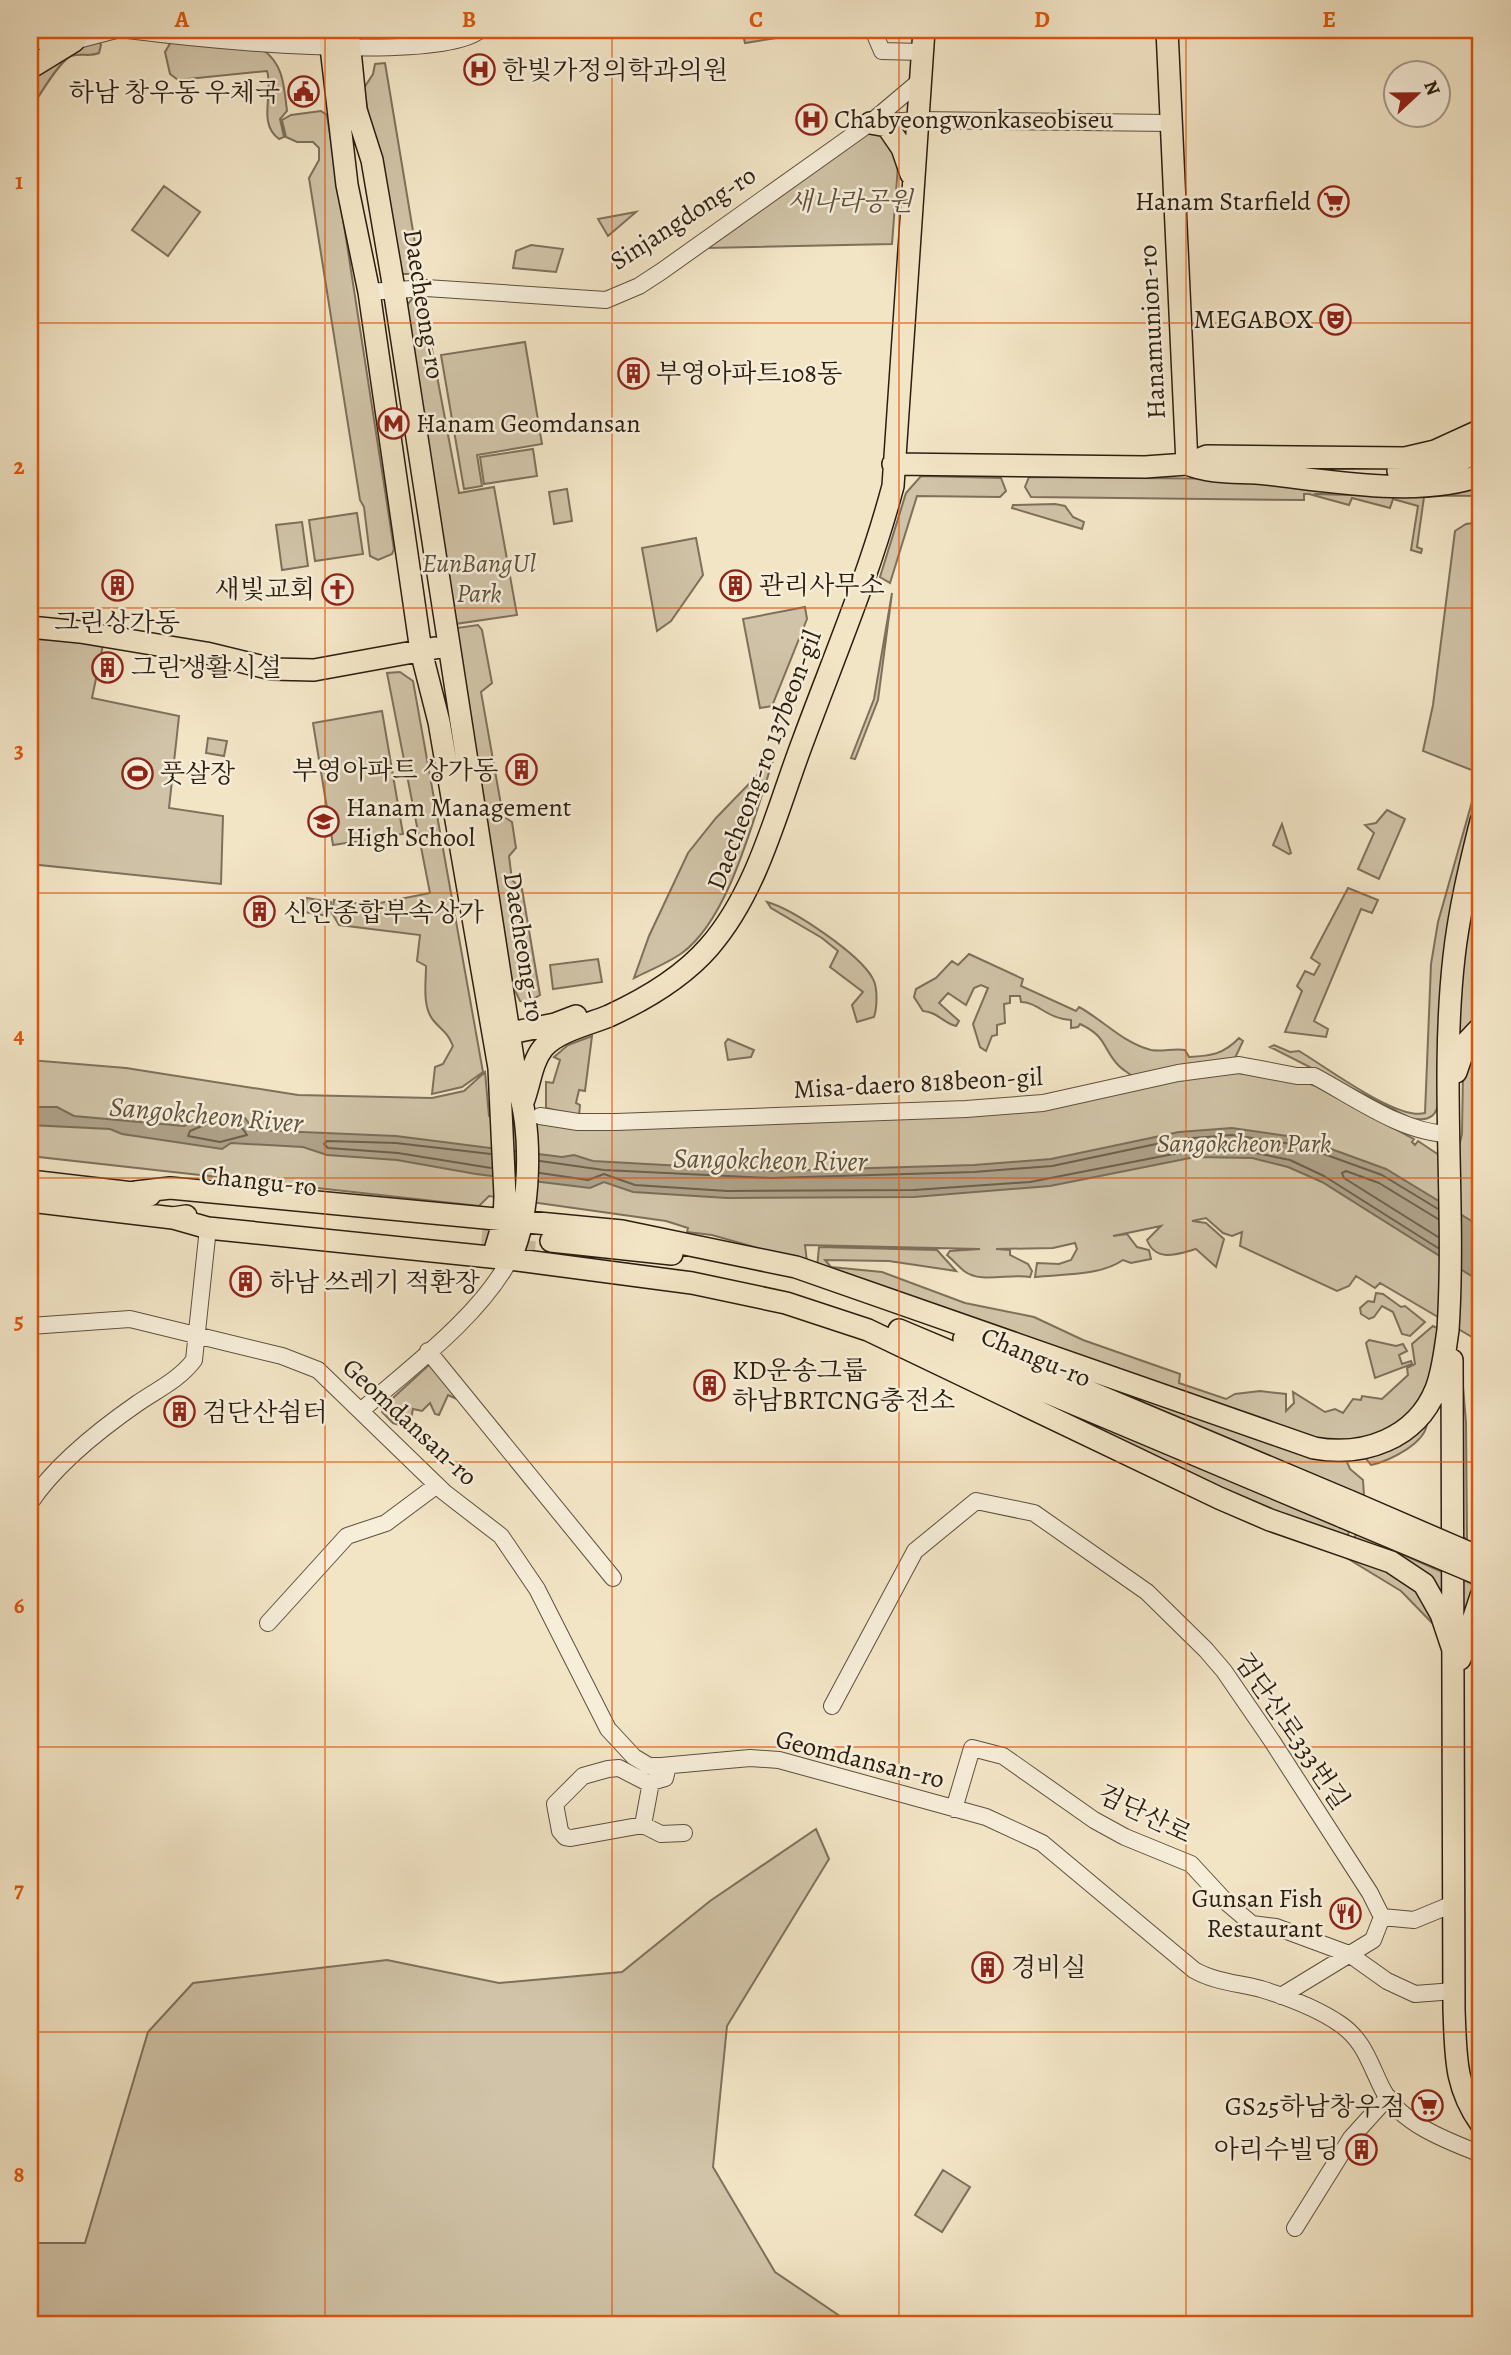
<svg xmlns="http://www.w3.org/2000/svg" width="1511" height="2355" viewBox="0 0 1511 2355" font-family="Alegreya,'Noto Serif KR',serif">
	<rect width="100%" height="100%" fill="#f2e5c6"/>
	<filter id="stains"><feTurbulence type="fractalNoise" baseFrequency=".00286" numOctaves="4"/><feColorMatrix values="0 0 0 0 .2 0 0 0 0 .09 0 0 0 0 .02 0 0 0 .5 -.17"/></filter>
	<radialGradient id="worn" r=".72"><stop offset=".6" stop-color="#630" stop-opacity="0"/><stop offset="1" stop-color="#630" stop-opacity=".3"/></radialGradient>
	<path fill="#d0c3a7" stroke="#7e705b" stroke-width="2" d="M44 30H75L97 36 101 45 99 53C90 57 81 53 71 56 59 61 38 98 30 110V67L60 41Z
		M742 30H775L777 38 745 43Z
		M171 42 263 50C284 64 284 88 287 111L280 119 284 137 279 139C257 123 274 94 267 71L178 80 170 74 165 52Z
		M385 63 419 267 416 274H397L392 266 364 88 373 74 375 64Z
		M321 111 327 115 394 549 392 554 378 560 370 556 364 507 360 500 309 178 319 160V148L313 142H297L286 137 282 120 291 115Z
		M872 130 900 140 892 244 708 248Z
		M164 186 200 212 168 256 132 230Z
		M636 212 608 236 598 219Z
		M531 245 563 249 556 272 513 268 516 251Z
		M412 299H420L424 307 459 493 494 487 517 615 455 624 406 306Z
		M525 342 542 444 477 455 482 486 464 489 441 355Z
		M533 449 537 476 484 484 480 457Z
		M921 476 1001 478 1006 491 1000 497 917 496 890 583 880 577 906 493Z
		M1029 477 1481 481V496L1314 494 1424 497 1417 547 1422 549 1421 553 1411 550 1418 506 1393 499 1390 508 1352 498 1349 505 1309 494H1304V500L1031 497 1025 487Z
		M567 489 572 521 554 524 549 492Z
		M1055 504 1065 506 1073 517 1084 522 1082 529 1012 508 1013 505Z
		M357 513 363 554 315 561 309 520Z
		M302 522 308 566 282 570 276 525Z
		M1481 522V747L1474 771 1423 751 1433 705 1455 531 1466 524Z
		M696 538 703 575 671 621 657 631 642 548Z
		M892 593 878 700 855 759 851 758 874 699Z
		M805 607 807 619 772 706 760 708 743 619Z
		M478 625 482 630 492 683 481 692 503 816 512 822 516 848 509 856 512 880 522 889 540 995 526 1003 520 1001 512 984 457 628Z
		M40 639 104 640 92 698 179 716 169 808 223 816 221 884 30 864V708L37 666 30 664V644Z
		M400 672 413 681 483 1072 462 1087 432 1094 435 1067 443 1064 453 1046C447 1031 442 1031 433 1020 422 1006 426 983 426 966L417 961 420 935 339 925 332 913 334 900 370 905 430 893 387 673Z
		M382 711 403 834 333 845 313 723Z
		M208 738 227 741 224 756 206 753Z
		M774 758C754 814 731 917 682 953 668 963 650 970 634 978L649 936 688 853 716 818Z
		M1481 770V808L1469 851 1438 1105C1435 1120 1423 1121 1410 1118L1270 1047 1274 1045 1290 1052 1299 1051C1325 1066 1397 1121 1425 1113L1431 964 1438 922Z
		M1387 810 1405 819 1379 879 1358 869 1374 833 1365 825 1376 823Z
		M1282 824 1291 853 1289 854 1273 845Z
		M1481 863V1016L1458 1040 1463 949Z
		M1348 888 1378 900 1372 913 1361 909 1314 1021 1328 1029 1326 1037 1285 1032 1302 991 1297 986 1305 971 1314 975 1320 964 1311 958Z
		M307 898 331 902 329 916 304 912Z
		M767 902C793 909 861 955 873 979 878 988 877 1008 874 1017L857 1022 852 1005 863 992 830 967 838 951 822 938 771 908Z
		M969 954 1023 979 1021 986 1076 1011 1079 1007C1103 1020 1123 1043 1151 1050 1162 1052 1174 1048 1185 1050L1189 1057C1211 1056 1224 1054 1239 1038L1243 1041 1234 1060 1133 1077C1129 1073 1123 1070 1119 1066 1102 1049 1108 1037 1080 1024L1078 1027 1071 1028V1020C1047 1019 1038 1002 1021 1002L1020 996H1010V1003L1004 1004 1005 1023 997 1025V1035L992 1036 986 1051 980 1047 973 1024 988 988 981 985 974 988 966 1005 948 993 939 1003 959 1021 956 1026C943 1023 938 1012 923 1011L914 997 916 989 936 978 952 961 958 965Z
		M598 959 602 982 553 989 550 965Z
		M1481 1032 1480 1385H1477V1340L1380 1283 1375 1288 1356 1276 1349 1286 1337 1291 1240 1246 1242 1232 1232 1236 1223 1233 1206 1218 1192 1221 1206 1223 1224 1239 1216 1267 1196 1249C1178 1254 1156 1263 1147 1240L1161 1226 1113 1236 1127 1234 1137 1247 1149 1250 1151 1259 1131 1263 1123 1260C1100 1276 1062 1274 1035 1277L1037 1263 1059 1264 1071 1260 1077 1249 1075 1243 1053 1248 996 1249 1010 1250V1255L1028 1264 1032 1271 1030 1277C1010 1273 981 1284 964 1271 958 1266 953 1260 947 1255L950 1251 980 1249 805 1245 807 1262 712 1235 687 1232 688 1228 666 1221 489 1196 479 1206 30 1156V1060L126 1068 298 1095 432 1098 464 1091 485 1072 489 1116 517 1122 545 1123 860 1117 1126 1087 1229 1072 1298 1080 1316 1086 1414 1139 1412 1142 1415 1145 1418 1141 1439 1155 1457 1154 1462 1134 1463 1072Z
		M592 1036 585 1091 579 1090 576 1103 580 1105 579 1116 546 1108V1082L553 1083 560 1060 554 1057 568 1045Z
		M728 1039 754 1050 751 1057 728 1060 725 1043Z
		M819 1247 937 1250 956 1271 889 1261 825 1260 831 1267 882 1272 965 1303 1034 1317 1083 1340 1180 1374 1179 1383 1226 1399 1235 1394 1260 1391 1286 1394V1411L1294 1403 1293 1392 1325 1412 1335 1409 1343 1413 1353 1399 1361 1400 1362 1396 1382 1399 1408 1375 1407 1368 1415 1364 1412 1344 1433 1326 1439 1329 1431 1391 1387 1437 1317 1443 817 1268Z
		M1376 1293 1383 1294 1401 1307 1405 1306 1425 1322 1410 1336 1402 1334 1393 1312 1382 1306 1374 1317 1369 1319 1361 1314 1360 1308 1368 1301 1374 1302Z
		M1369 1340 1396 1346 1403 1344 1407 1351 1399 1355 1402 1364 1411 1361 1412 1364 1375 1378 1366 1343Z
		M1002 1345 1344 1455 1350 1469 1363 1480 1364 1496Z
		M934 1352 1328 1520 1349 1532 1347 1537 1273 1514Z
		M1461 1363 1466 1422 1467 1539 1457 1535Z
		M430 1364 457 1399 448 1395 439 1415 435 1414 430 1403 422 1411 413 1409 409 1428 393 1423 382 1412 383 1407Z
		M1427 1422C1427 1443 1389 1461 1371 1465L1363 1455Z
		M1356 1534 1447 1574V1603L1354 1539Z
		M1327 1546 1407 1575 1438 1629 1401 1591Z
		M1457 1577 1479 1587 1463 1627Z
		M816 1829 829 1859 727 2026 713 2167 775 2272 853 2325H30V2243H85L148 2032 193 1983 387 1960 499 1983 622 1972 710 1901Z
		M943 2170 970 2187 942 2232 915 2215Z"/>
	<path fill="#aea188" stroke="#7a6d58" stroke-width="2" d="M30 1107H57L74 1116 184 1126 207 1115 245 1118 254 1130 396 1136 562 1157 574 1155 593 1161 771 1171 974 1165 1051 1159 1179 1132 1232 1128 1301 1138 1386 1169 1470 1220 1481 1228V1282L1322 1182 1288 1167 1252 1158 1195 1157 1050 1186 914 1197 727 1198 633 1192 604 1182 590 1188 476 1174 397 1160 327 1155 303 1147 231 1143 222 1149 122 1134 110 1129 30 1125Z"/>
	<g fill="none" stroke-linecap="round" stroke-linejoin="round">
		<path stroke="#6c604c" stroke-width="2" d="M209 1123 240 1125 247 1135 220 1142 188 1136 190 1131Z
			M491 1154 396 1143 327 1141 324 1144 328 1148 398 1153 491 1168
			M540 1161 604 1170 771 1178 974 1172 1052 1166 1180 1139 1232 1135 1299 1145 1382 1175 1438 1209
			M540 1173 588 1180 604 1174 635 1185 727 1191 914 1190 1030 1182 1194 1150 1236 1149 1290 1160 1324 1176 1438 1248
			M1438 1219 1379 1183 1346 1171 1342 1173 1344 1178 1438 1237"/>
		<path stroke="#cabda1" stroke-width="21" stroke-dasharray="21 10" stroke-linecap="butt" d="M482 1234 518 1237
			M514 1250 550 1253"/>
		<defs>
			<path id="minor" d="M128 30C191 38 437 65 480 30
				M873 30 882 51 922 52
				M74 41 116 30
				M870 123 921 80
				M369 292 426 288 606 300 639 286 662 271 870 123 918 120 1171 123
				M540 1116 578 1122H616L966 1109 1043 1103 1178 1073 1239 1065 1297 1076H1314C1354 1097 1402 1133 1449 1134
				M30 1326 130 1319 282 1356 318 1370 444 1492 501 1536 537 1589 608 1729 634 1757 649 1766H661L750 1758 779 1760 986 1817 1042 1843 1194 1970C1215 1982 1238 1983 1261 1989 1287 1997 1317 2008 1340 2024 1365 2041 1370 2065 1383 2090 1401 2124 1448 2141 1481 2154
				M428 1351 613 1578
				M362 1410C411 1367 480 1316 510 1259
				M30 1503C56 1464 99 1430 138 1403 157 1390 180 1379 194 1360L208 1228
				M268 1623 347 1536 386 1523 437 1485
				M832 1706 915 1551 976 1501 1034 1513 1147 1592 1206 1650 1224 1671 1272 1741 1370 1893 1382 1917 1373 1940 1281 1996
				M651 1782 643 1825 571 1838 565 1837 560 1831 555 1804 583 1776 608 1769 619 1768 648 1783 665 1778 668 1766
				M954 1809 972 1748 1003 1756 1094 1820 1125 1837 1191 1864 1226 1902 1252 1924 1276 1927 1349 1954 1387 1981 1415 1994 1454 1991
				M643 1825 661 1834 684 1833
				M1382 1917 1414 1920 1453 1904
				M1295 2228 1351 2138 1388 2097"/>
			<path id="major" d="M36 30 51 46H65
				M329 30 347 185 369 292 421 651 439 722 499 1068 505 1196 504 1220 493 1257
				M348 30 356 110 372 160 394 289 517 1084C533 1131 531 1214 510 1259
				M1167 30 1187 464
				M30 68 74 41 80 30
				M870 123 887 126 902 148 911 174
				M893 464 1145 467 1187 464 1207 456 1405 458 1435 451 1481 430
				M1187 464C1214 475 1239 471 1267 474 1329 481 1422 498 1481 475
				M1398 471 1445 467 1481 451
				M30 627 80 632 206 653 272 669 314 670 435 648
				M495 1036 555 1024 576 1016
				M1456 1072 1466 1043 1481 1027
				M523 1102C530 1085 531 1063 543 1048 557 1031 590 1024 609 1016 646 999 682 978 709 947 758 891 777 809 803 741 834 657 870 573 893 486L924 30
				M30 1181 150 1195
				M136 1192 170 1188 622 1231 796 1267 1314 1448C1363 1457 1416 1439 1436 1389 1443 1371 1445 1350 1448 1330 1456 1206 1440 1081 1454 957 1459 911 1470 865 1481 821
				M30 1201 173 1218 186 1216
				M173 1218 208 1228 510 1259 692 1283 786 1303 868 1330 1219 1498 1270 1520 1391 1562 1424 1584 1441 1614 1452 1647
				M551 1241 672 1254
				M899 1330 1343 1517
				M964 1339 1349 1501
				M1452 1360 1454 2010C1456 2055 1454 2086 1481 2124
				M1460 1659 1481 1596"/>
		</defs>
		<use href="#minor" stroke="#5d503d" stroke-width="18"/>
		<use href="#major" stroke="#2b1e0f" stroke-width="24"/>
		<use href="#minor" stroke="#f7eeda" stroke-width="16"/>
		<use href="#major" stroke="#f2e5c6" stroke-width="21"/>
		<defs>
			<path id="major-bridge" d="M1349 1501 1481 1558
				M1343 1517 1481 1575"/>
		</defs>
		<use href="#major-bridge" stroke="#2b1e0f" stroke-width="24" stroke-linecap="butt"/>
		<use href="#major-bridge" stroke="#f2e5c6" stroke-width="21"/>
	</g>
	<path fill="none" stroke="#df560c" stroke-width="2" stroke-opacity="0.55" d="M325 30V2325M612 30V2325M899 30V2325M1186 30V2325M30 323H1481M30 608H1481M30 893H1481M30 1178H1481M30 1462H1481M30 1747H1481M30 2032H1481"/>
	<defs>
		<symbol id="hospital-ring" viewBox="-11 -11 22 22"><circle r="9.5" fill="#f7eeda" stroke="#8f2418" stroke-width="1.5"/><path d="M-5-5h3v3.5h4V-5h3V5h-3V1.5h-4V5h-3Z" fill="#8f2418"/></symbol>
		<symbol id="civic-ring" viewBox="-11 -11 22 22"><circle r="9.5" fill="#f7eeda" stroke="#8f2418" stroke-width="1.5"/><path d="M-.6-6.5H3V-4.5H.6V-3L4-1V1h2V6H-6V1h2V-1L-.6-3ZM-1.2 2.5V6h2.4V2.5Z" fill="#8f2418"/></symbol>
		<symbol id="supermarket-ring" viewBox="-11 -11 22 22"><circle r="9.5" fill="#f7eeda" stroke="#8f2418" stroke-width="1.5"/><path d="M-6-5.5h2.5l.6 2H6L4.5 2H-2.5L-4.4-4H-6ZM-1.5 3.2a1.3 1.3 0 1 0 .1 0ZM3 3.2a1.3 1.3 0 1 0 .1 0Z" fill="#8f2418"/></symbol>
		<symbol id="theatre-ring" viewBox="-11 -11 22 22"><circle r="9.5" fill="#f7eeda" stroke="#8f2418" stroke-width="1.5"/><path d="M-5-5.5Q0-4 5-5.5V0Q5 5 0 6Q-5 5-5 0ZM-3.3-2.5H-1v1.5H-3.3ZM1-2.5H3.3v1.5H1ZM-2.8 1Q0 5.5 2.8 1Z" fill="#8f2418"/></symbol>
		<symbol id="building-ring" viewBox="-11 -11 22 22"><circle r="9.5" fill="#f7eeda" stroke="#8f2418" stroke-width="1.5"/><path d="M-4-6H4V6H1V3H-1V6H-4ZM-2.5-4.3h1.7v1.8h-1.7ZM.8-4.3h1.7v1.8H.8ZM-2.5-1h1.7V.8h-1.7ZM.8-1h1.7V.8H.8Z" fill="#8f2418"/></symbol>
		<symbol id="metro-ring" viewBox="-11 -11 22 22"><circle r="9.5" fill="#f7eeda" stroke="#8f2418" stroke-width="1.5"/><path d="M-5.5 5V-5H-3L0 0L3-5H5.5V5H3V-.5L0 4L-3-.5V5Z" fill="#8f2418"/></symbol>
		<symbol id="church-ring" viewBox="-11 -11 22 22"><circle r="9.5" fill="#f7eeda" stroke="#8f2418" stroke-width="1.5"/><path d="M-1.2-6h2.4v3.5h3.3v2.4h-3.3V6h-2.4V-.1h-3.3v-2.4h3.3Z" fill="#8f2418"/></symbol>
		<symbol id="stadium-ring" viewBox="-11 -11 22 22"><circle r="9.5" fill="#f7eeda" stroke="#8f2418" stroke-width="1.5"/><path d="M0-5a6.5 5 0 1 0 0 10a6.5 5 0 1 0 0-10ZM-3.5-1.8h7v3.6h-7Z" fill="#8f2418"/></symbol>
		<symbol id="school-ring" viewBox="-11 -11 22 22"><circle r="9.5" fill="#f7eeda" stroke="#8f2418" stroke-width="1.5"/><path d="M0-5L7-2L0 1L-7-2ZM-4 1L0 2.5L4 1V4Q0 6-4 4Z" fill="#8f2418"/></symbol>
		<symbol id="restaurant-ring" viewBox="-11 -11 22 22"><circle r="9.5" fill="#f7eeda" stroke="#8f2418" stroke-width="1.5"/><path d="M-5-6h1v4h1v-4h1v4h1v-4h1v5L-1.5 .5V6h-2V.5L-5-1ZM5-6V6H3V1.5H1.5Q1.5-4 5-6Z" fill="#8f2418"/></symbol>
	</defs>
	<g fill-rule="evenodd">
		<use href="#hospital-ring" x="462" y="52" width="35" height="35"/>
		<use href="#civic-ring" x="286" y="74" width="35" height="35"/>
		<use href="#hospital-ring" x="794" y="102" width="35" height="35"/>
		<use href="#supermarket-ring" x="1316" y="184" width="35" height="35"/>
		<use href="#theatre-ring" x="1318" y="302" width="35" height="35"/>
		<use href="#building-ring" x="616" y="356" width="35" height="35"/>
		<use href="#metro-ring" x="376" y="406" width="35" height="35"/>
		<use href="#building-ring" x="718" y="568" width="35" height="35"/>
		<use href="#building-ring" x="100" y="568" width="35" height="35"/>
		<use href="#church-ring" x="320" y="572" width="35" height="35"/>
		<use href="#building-ring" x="90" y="650" width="35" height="35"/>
		<use href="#building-ring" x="504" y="752" width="35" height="35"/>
		<use href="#stadium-ring" x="120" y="756" width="35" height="35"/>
		<use href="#school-ring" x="306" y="804" width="35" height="35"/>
		<use href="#building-ring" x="242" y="894" width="35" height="35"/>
		<use href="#building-ring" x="228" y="1264" width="35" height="35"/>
		<use href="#building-ring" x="692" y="1368" width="35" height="35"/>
		<use href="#building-ring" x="162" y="1394" width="35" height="35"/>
		<use href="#restaurant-ring" x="1328" y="1896" width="35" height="35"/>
		<use href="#building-ring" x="970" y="1950" width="35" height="35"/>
		<use href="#supermarket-ring" x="1410" y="2088" width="35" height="35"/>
		<use href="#building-ring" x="1344" y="2132" width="35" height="35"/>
	</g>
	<g text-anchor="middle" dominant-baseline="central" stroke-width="5" stroke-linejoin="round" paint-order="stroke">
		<g font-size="26" fill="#2b1e0f" stroke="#f7eeda" text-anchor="start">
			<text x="502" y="70">한빛가정의학과의원</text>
			<text x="280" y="92" text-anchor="end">하남 창우동 우체국</text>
			<text x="834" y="119">Chabyeongwonkaseobiseu</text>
			<text x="1311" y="201" text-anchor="end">Hanam Starfield</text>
			<text x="1313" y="319" text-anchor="end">MEGABOX</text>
			<text x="656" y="373">부영아파트108동</text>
			<text x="416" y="423">Hanam Geomdansan</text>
			<text x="759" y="585">관리사무소</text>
			<text x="315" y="589" text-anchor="end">새빛교회</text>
			<text x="117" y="622" text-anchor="middle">그린상가동</text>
			<text x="131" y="667">그린생활시설</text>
			<text x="498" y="770" text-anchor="end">부영아파트 상가동</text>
			<text x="160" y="773">풋살장</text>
			<text x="346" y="807">Hanam Management<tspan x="346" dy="30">High School</tspan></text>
			<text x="283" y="912">신안종합부속상가</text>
			<text x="269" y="1282">하남 쓰레기 적환장</text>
			<text x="732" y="1370">KD운송그룹<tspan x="732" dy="30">하남BRTCNG충전소</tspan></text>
			<text x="202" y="1412">검단산쉼터</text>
			<text x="1323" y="1898" text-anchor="end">Gunsan Fish<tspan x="1323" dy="30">Restaurant</tspan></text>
			<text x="1011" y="1967">경비실</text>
			<text x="1405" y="2106" text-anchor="end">GS25하남창우점</text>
			<text x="1339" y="2149" text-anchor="end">아리수빌딩</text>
		</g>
		<g font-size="26" font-style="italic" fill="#5d503d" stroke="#f7eeda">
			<text x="850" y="201">새나라공원</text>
			<text x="479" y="563">EunBangUl<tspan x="479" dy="30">Park</tspan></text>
			<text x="1244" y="1143">Sangokcheon Park</text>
		</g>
		<g font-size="26" fill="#2b1e0f" stroke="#f7eeda">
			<text transform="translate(683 218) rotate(-33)">Sinjangdong-ro</text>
			<text transform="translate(424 304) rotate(81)">Daecheong-ro</text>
			<text transform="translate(1152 332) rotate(-93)">Hanamunion-ro</text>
			<text transform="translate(764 760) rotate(-69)">Daecheong-ro 137beon-gil</text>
			<text transform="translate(524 947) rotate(81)">Daecheong-ro</text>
			<text transform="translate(918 1083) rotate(-3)">Misa-daero 818beon-gil</text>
			<text transform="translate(259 1181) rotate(6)">Changu-ro</text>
			<text transform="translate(1036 1357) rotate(23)">Changu-ro</text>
			<text transform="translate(410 1422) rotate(43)">Geomdansan-ro</text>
			<text transform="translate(1292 1731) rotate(56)">검단산로333번길</text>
			<text transform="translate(860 1759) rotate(14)">Geomdansan-ro</text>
			<text transform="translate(1145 1814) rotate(26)">검단산로</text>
		</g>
		<g font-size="28" font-style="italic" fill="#5f523f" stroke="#f7eeda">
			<text transform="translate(206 1115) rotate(5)">Sangokcheon River</text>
			<text transform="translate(770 1160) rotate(1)">Sangokcheon River</text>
		</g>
	</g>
	<rect width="1511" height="2355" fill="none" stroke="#f2e5c6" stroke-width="77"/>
	<g transform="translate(1417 94) rotate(68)"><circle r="33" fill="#f7eeda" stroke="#a59b89" stroke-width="2"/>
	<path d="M0-5L12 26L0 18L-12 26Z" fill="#8f2418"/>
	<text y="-10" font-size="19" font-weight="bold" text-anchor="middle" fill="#2b1e0f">N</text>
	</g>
	<rect x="38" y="38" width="1434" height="2278" fill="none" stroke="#df560c" stroke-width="2.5"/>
	<g font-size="23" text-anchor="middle" font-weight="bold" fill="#df560c">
		<text x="182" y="27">A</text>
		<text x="469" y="27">B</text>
		<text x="756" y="27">C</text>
		<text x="1042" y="27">D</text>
		<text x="1329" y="27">E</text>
		<text x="19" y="189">1</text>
		<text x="19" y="474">2</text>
		<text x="19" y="758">3</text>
		<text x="19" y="1043">4</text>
		<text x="19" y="1328">5</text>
		<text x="19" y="1613">6</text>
		<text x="19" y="1897">7</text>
		<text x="19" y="2182">8</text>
	</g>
	<rect width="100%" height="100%" filter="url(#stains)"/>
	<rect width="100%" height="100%" fill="url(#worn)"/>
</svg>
